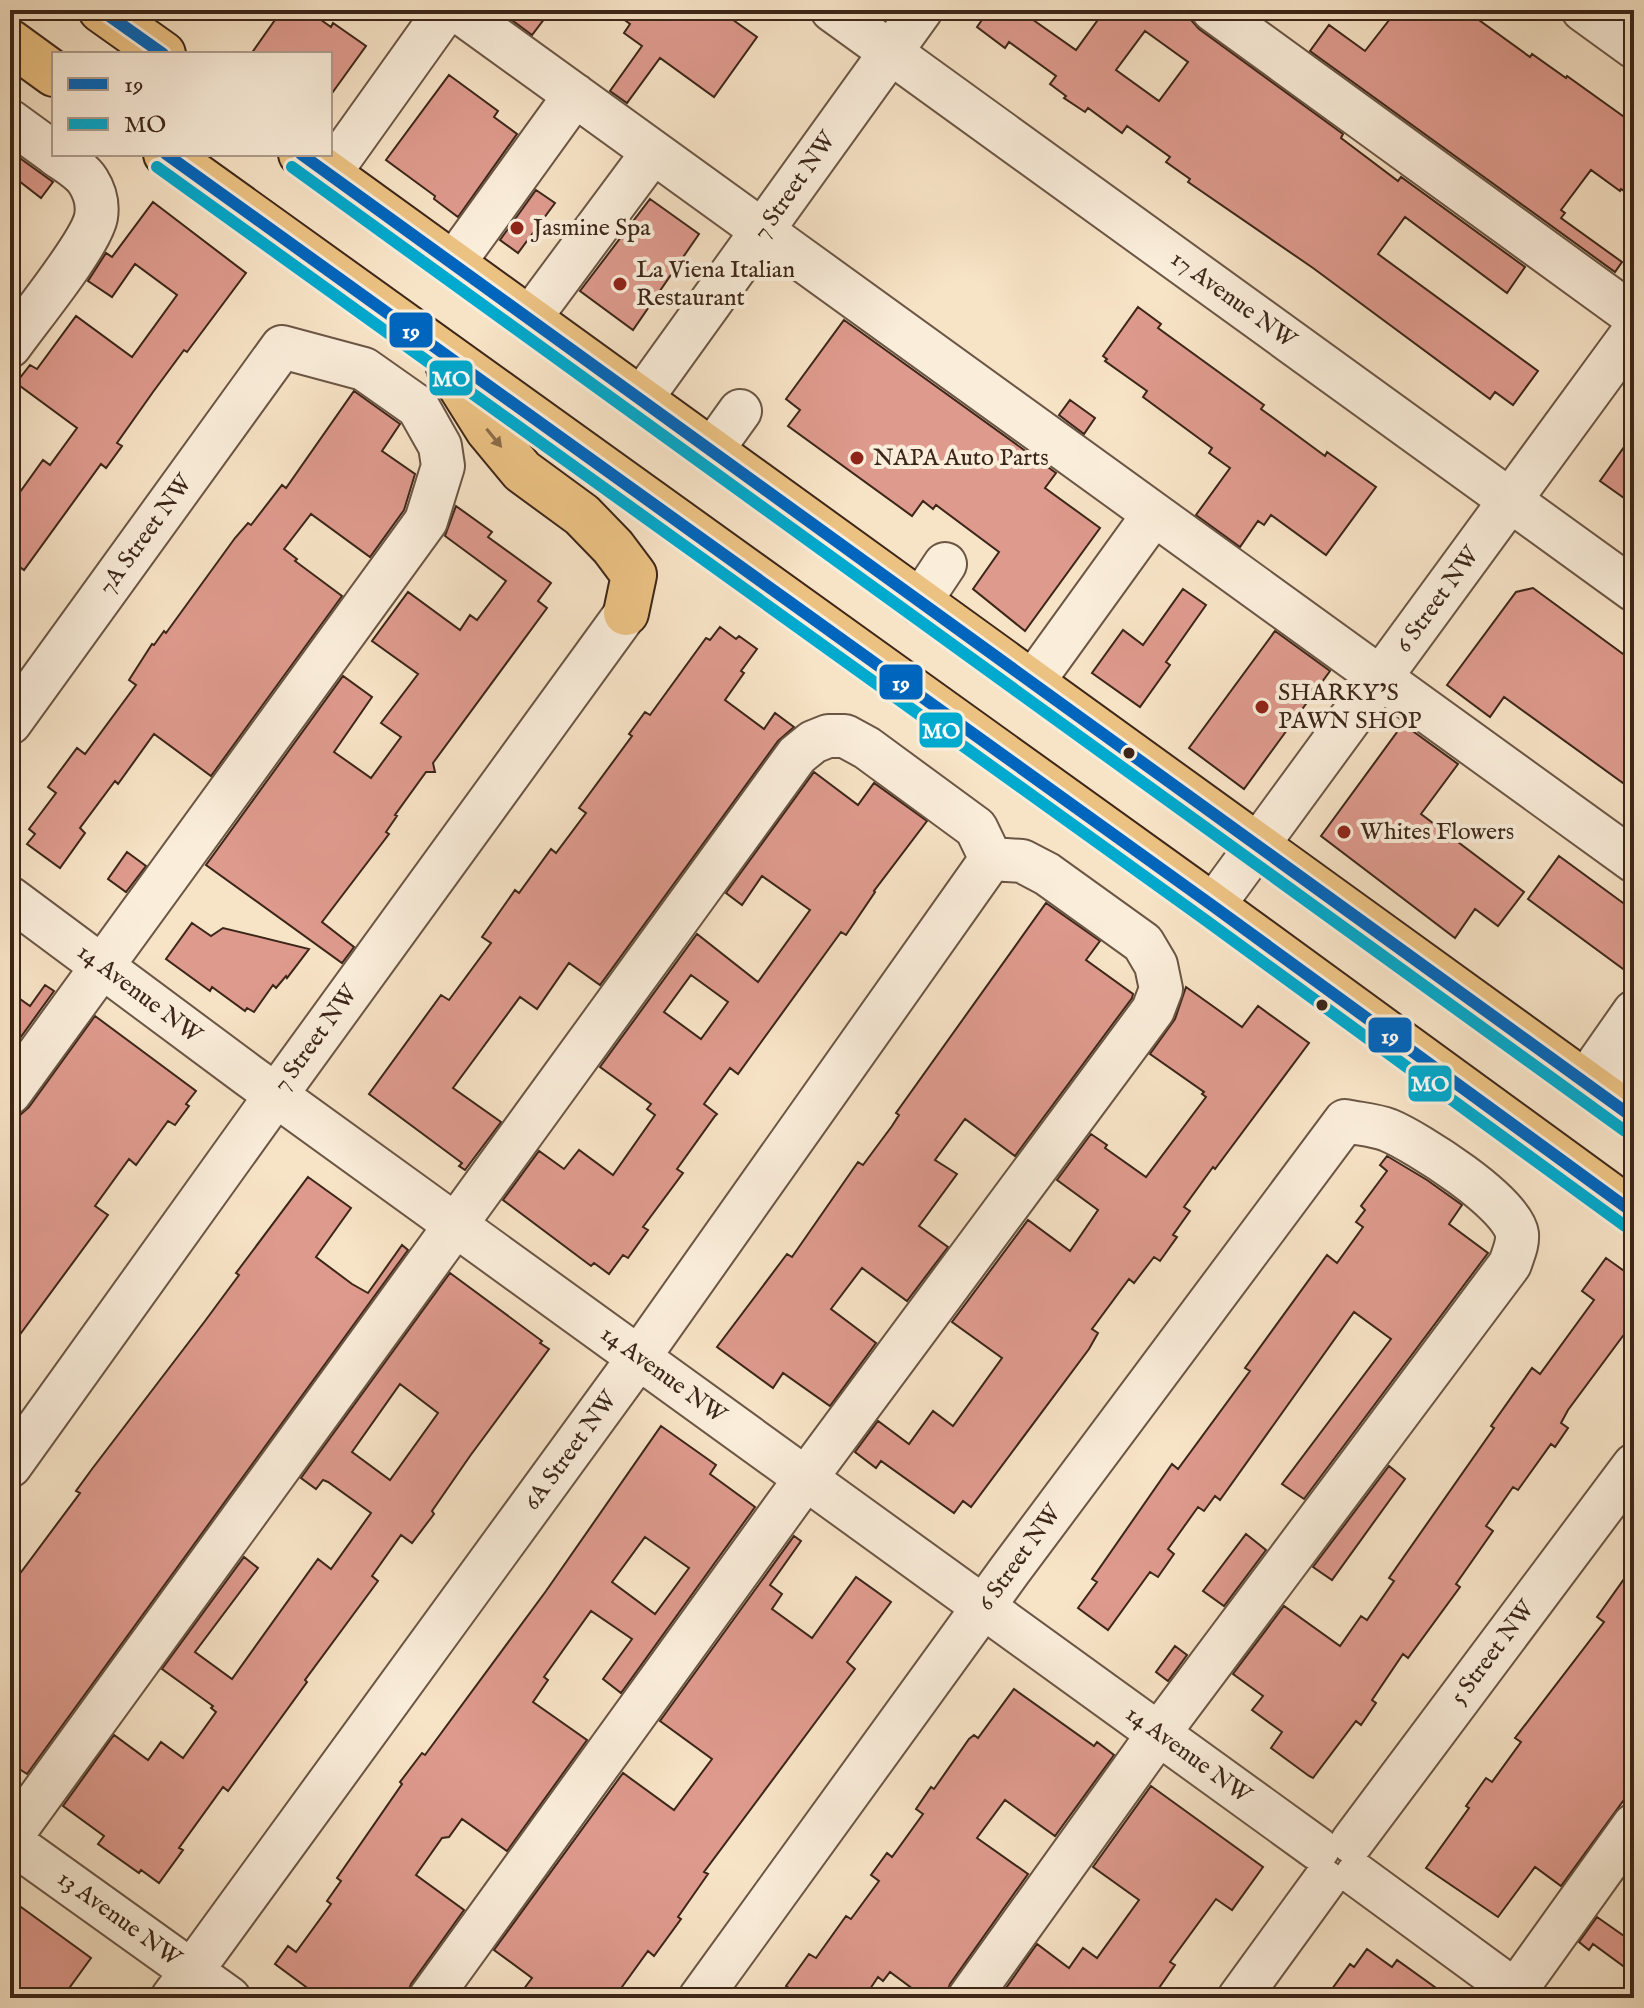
<svg xmlns="http://www.w3.org/2000/svg" width="1644" height="2008" viewBox="0 0 1644 2008" font-family="'IM FELL English',serif">
	<rect width="100%" height="100%" fill="#f7e3c6"/>
	<filter id="stains"><feTurbulence type="fractalNoise" baseFrequency=".0025" numOctaves="4"/><feColorMatrix values="0 0 0 0 .2 0 0 0 0 .09 0 0 0 0 .02 0 0 0 .5 -.17"/></filter>
	<radialGradient id="worn" r=".72"><stop offset=".6" stop-color="#630" stop-opacity="0"/><stop offset="1" stop-color="#630" stop-opacity=".3"/></radialGradient>
	<path fill="#de9a8d" stroke="#3c2619" stroke-width="2" fill-rule="evenodd" d="M282 10H307L331 27 333 23 366 46 330 96V54H251Z
		M498 10H551L532 35Z
		M611 10H719L757 37 714 97 660 58 627 103 610 91 642 46 624 33 630 24Z
		M989 10H1019L1076 50 1105 10H1189L1191 20 1199 29 1343 134 1341 138 1398 181 1401 177 1525 267 1507 293 1405 217 1378 254 1538 371 1513 405 1495 392 1490 399 1313 268 1188 182 1190 179 1166 162 1170 157 1127 126 1122 133 1088 108 1085 112 1064 98 1066 96 1050 84 1056 76 1009 42 1005 48 977 27ZM1145 31 1188 62 1159 101 1116 70Z
		M1397 10H1465L1530 57 1532 54 1566 78 1567 76 1634 124V198L1621 189 1620 191 1591 170 1561 210 1565 213 1561 218 1622 262 1615 272 1310 51 1329 25 1365 51Z
		M449 75 498 111 494 117 517 134 458 217 434 199 435 196 386 160Z
		M10 151 53 182 41 198 10 174Z
		M536 190 555 203 518 253 500 240Z
		M650 199 699 234 633 330 580 291Z
		M153 202 246 273 187 352 184 350 153 392 117 443 122 446 106 468 101 464 24 570 10 560V506L43 460 50 465 77 428 16 383 30 365 37 369 76 316 132 357 177 295 135 264 112 297 88 281 106 253 112 257Z
		M1138 307 1161 324 1158 328 1264 405 1261 409 1325 456 1327 452 1376 487 1326 555 1271 515 1264 525 1258 521 1240 547 1196 515 1230 468 1209 453 1212 448 1143 397 1147 391 1105 361 1107 359 1103 356Z
		M844 320 1056 473 1045 488 1100 528 1025 631 973 589 999 552 936 505 933 509 923 501 912 516 788 426 800 410 786 399Z
		M354 391 400 424 382 451 415 474 404 510 370 557 311 514 284 549 297 559 295 561 342 596 211 776 154 734 118 784 115 781 80 828 85 833 60 868 27 844 35 834 29 829 56 793 48 787 77 748 85 754 136 685 129 680 152 644 154 645 164 631 166 633 235 538 248 523 251 525 282 485 286 488Z
		M1070 400 1095 418 1084 434 1059 415Z
		M1634 433V505L1600 481Z
		M456 506 492 532 488 537 551 583 538 601 547 608 433 763 435 772H426L395 815 397 816 386 832 389 834 322 922 354 947 342 963 206 865 343 676 372 697 334 752 371 778 401 737 381 723 418 674 372 641 408 592 460 630 470 615 477 620 506 581 445 536Z
		M1533 588 1634 662V791L1504 697 1490 717 1447 685 1516 592Z
		M1183 589 1206 605 1166 662 1170 665 1140 707 1092 673 1123 630 1143 645Z
		M720 627 736 639 739 636 757 649 741 671 744 673 725 700 764 729 775 713 794 727 778 741 600 985 569 963 537 1009 520 997 481 1050 453 1088 501 1122 465 1170 459 1166 462 1163 369 1094 441 995 449 1000 491 943 482 937 515 890 519 893 551 849 556 853 586 813 579 808 632 736 629 734 645 712 650 715 706 638 710 640Z
		M1275 631 1330 671 1244 789 1189 748Z
		M1403 724 1458 764 1421 814 1524 892 1498 926 1475 909 1455 938 1321 836Z
		M814 772 858 805 874 783 927 821 874 891 875 892 846 935 841 932 738 1074 730 1068 704 1104 717 1114 715 1116 677 1169 683 1173 643 1227 648 1230 628 1258 623 1255 609 1274 594 1263 591 1266 503 1200 539 1151 564 1169 579 1150 613 1175 655 1115 647 1109 651 1104 600 1067 697 934 758 982 810 910 762 876 742 905 726 893ZM691 975 728 1002 701 1039 664 1012Z
		M127 852 146 866 126 892 108 879Z
		M1559 856 1634 911V977L1528 899Z
		M1046 903 1100 941 1086 960 1133 994 1132 998 1015 1156 965 1119 935 1160 957 1174 919 1226 948 1247 907 1301 862 1268 831 1309 876 1343 830 1406 783 1373 773 1388 717 1347 787 1254 792 1257 858 1162 863 1165 892 1126 899 1115 896 1113Z
		M192 923 211 936 223 928 309 949 287 978 286 976 276 988 273 985 254 1012 247 1008 245 1011 212 987 210 991 166 959Z
		M45 985 54 991 10 1052V992L30 1006Z
		M1186 987 1242 1027 1258 1006 1309 1043 1215 1169 1213 1167 1184 1207 1190 1211 1173 1235 1177 1237 1160 1261 1154 1257 1134 1283 1129 1279 1092 1329 1098 1333 1089 1349 971 1507 963 1501 954 1513 881 1461 876 1468 855 1452 878 1421 909 1444 933 1411 953 1426 1002 1358 952 1322 1028 1220 1070 1251 1098 1210 1057 1180 1091 1134 1107 1145 1105 1148 1146 1177 1206 1097 1202 1094 1204 1092 1150 1054 1175 1019Z
		M95 1016 196 1091 186 1104 189 1106 175 1125 168 1121 136 1165 129 1159 95 1206 108 1215 10 1348V1117L20 1115 29 1107Z
		M1387 1156 1427 1180 1462 1205 1449 1224 1488 1253 1304 1499 1282 1484 1391 1339 1354 1312 1220 1500 1215 1496 1204 1511 1198 1507 1168 1549 1174 1554 1158 1577 1150 1572 1108 1630 1078 1608 1097 1582 1092 1579 1172 1464 1178 1469 1250 1371 1245 1368 1327 1255 1337 1263 1363 1227 1356 1222 1365 1210 1361 1206 1387 1171 1380 1165Z
		M308 1177 351 1208 316 1257 352 1284 368 1293 402 1245 408 1250 27 1774 10 1763V1587L80 1493 76 1491 92 1469 205 1321 239 1275 236 1273Z
		M1606 1258 1634 1278V1321L1568 1410 1561 1423 1568 1428 1555 1447 1551 1444 1518 1490 1513 1487 1486 1526 1493 1531 1456 1584 1460 1587 1408 1658 1403 1654 1372 1700 1376 1703 1361 1725 1356 1721 1313 1778 1309 1776 1271 1748 1282 1732 1252 1710 1263 1696 1233 1674 1284 1606 1340 1646 1361 1616 1367 1620 1394 1581 1389 1578 1494 1428 1491 1426 1532 1368 1540 1374 1594 1300 1582 1291Z
		M450 1273 542 1341 540 1343 549 1349 470 1456 432 1511 434 1514 412 1543 401 1535 372 1576 378 1581 305 1680 307 1682 228 1791 223 1787 179 1848 183 1850 159 1883 141 1870 139 1873 98 1844 104 1836 63 1806 114 1735 148 1760 161 1742 183 1758 216 1712 211 1708 213 1706 162 1669 244 1557 258 1568 195 1652 232 1679 318 1559 331 1569 371 1513 328 1482 323 1480 316 1489 301 1478ZM400 1384 438 1413 390 1480 352 1452Z
		M661 1426 716 1465 710 1474 755 1507 621 1693 603 1679 632 1639 591 1611 544 1677 548 1680 533 1702 587 1740 507 1851 462 1819 449 1837 442 1838 416 1875 464 1910 411 1984 406 1998H321L275 1964 288 1946 296 1952 331 1904 327 1901 341 1881 337 1878 402 1784 400 1782 422 1753 425 1755 546 1591ZM645 1537 689 1568 655 1614 612 1582Z
		M1389 1466 1405 1479 1332 1580 1313 1567Z
		M1246 1534 1266 1550 1224 1606 1203 1591Z
		M794 1536 801 1541 770 1585 782 1594 772 1609 812 1638 856 1577 891 1602 847 1662 855 1669 704 1872 708 1874 678 1917 681 1919 654 1956 648 1951 614 1998H517L532 1978 494 1950 623 1773 674 1810 712 1759 660 1721Z
		M1634 1565V1786L1561 1886 1535 1867 1498 1917 1426 1868 1469 1808 1466 1806 1486 1778 1492 1782 1521 1742 1515 1738 1604 1622 1597 1617Z
		M1175 1646 1187 1655 1168 1681 1156 1672Z
		M1014 1689 1094 1746 1097 1742 1114 1755 1055 1836 1005 1800 977 1838 1028 1874 950 1984 945 1998H925L890 1972 883 1981 878 1977 864 1998H803L786 1986 809 1954 816 1958 846 1916 851 1919 879 1881 871 1875 887 1853 892 1857 923 1814 916 1809 931 1787 934 1789 969 1739 974 1735 978 1738Z
		M1151 1786 1263 1867 1232 1910 1216 1899 1170 1962 1175 1965 1152 1998H999L1037 1944 1069 1968 1083 1948 1097 1958 1139 1900 1093 1867Z
		M10 1899 91 1958 62 1998H10Z
		M1597 1917 1634 1943V1974L1593 1944 1589 1950 1579 1942Z
		M1367 1949 1392 1967 1397 1960 1450 1998H1345L1332 1989 1350 1964 1354 1967Z"/>
	<g fill="none" stroke-linecap="round" stroke-linejoin="round">
		<defs>
			<path id="minor" d="M457 10 1634 861
				M832 10 1634 590
				M1213 10 1634 316
				M1583 10 1634 47
				M10 121 54 153
				M329 174 446 10
				M453 264 575 95
				M529 319 653 152
				M10 346C29 319 91 244 96 217 98 205 95 192 88 181 81 170 66 162 55 154
				M641 399 921 10
				M712 450 740 411
				M919 603 945 564
				M1032 683 1154 514
				M10 723 282 347 364 369 418 407 440 446 443 466 426 521 10 1093
				M10 898 248 1075 1318 1849
				M1213 906 1634 331
				M1585 1082 1634 1012
				M1612 1102 1634 1072
				M10 1466 276 1095 626 613
				M10 1838 797 755 813 742 828 736H845L867 748 976 828 991 859
				M10 1841 229 1998
				M1352 1842 1634 1465
				M1357 1875 1525 1998
				M172 1998 639 1357 991 859
				M430 1998 806 1478 1153 1010 1161 989 1156 965 1143 943 1047 874 1022 861 991 859
				M700 1998 1010 1570 1345 1121C1359 1124 1375 1125 1388 1130 1417 1142 1513 1203 1517 1234 1518 1245 1513 1254 1510 1264L1159 1733 969 1998
				M1239 1998 1324 1881
				M1510 1998 1634 1825"/>
			<path id="highway" d="M101 10 163 54
				M10 42 54 74
				M166 154 1213 906 1634 1213
				M301 154 1634 1118
				M449 368 488 430 522 471 582 515 613 547 634 575 626 613"/>
		</defs>
		<use href="#minor" stroke="#6b5544" stroke-width="46"/>
		<use href="#highway" stroke="#3c2619" stroke-width="48"/>
		<use href="#minor" stroke="#faedda" stroke-width="42"/>
		<use href="#highway" stroke="#ecc283" stroke-width="44"/>
		<defs>
			<path id="bus-1" d="M101 10 163 54
				M166 154 1213 906 1634 1213
				M301 154 1634 1118"/>
			<path id="bus-2" d="M157 167 1204 919 1625 1226
				M292 167 1625 1131"/>
		</defs>
		<use href="#bus-1" stroke="#faedda" stroke-width="18"/>
		<use href="#bus-2" stroke="#faedda" stroke-width="18"/>
		<use href="#bus-1" stroke="#0065bd" stroke-width="12"/>
		<use href="#bus-2" stroke="#00a9ce" stroke-width="12"/>
	</g>
	<defs><path id="oneway-solid" d="M-6-.8H1V-3.2L6.5 0L1 3.2V.8H-6Z" transform="scale(2)"/></defs>
	<use fill="#8b6c49" href="#oneway-solid" transform="translate(494 438) rotate(51)"/>
	<g fill="#8f2418" stroke="#faedda" stroke-width="3">
		<circle cx="517" cy="228" r="8"/>
		<circle cx="620" cy="284" r="8"/>
		<circle cx="857" cy="458" r="8"/>
		<circle cx="1262" cy="707" r="8"/>
		<circle cx="1344" cy="832" r="8"/>
	</g>
	<g fill="#3c2619" stroke="#faedda" stroke-width="3">
		<circle cx="1129" cy="753" r="7"/>
		<circle cx="1322" cy="1005" r="7"/>
	</g>
	<g text-anchor="middle" dominant-baseline="central" stroke-width="8" stroke-linejoin="round" paint-order="stroke">
		<g font-size="24" fill="#3c2619" stroke="#faedda">
			<text transform="translate(795 186) rotate(-55)">7 Street NW</text>
			<text transform="translate(1233 300) rotate(36)">17 Avenue NW</text>
			<text transform="translate(146 535) rotate(-54)">7A Street NW</text>
			<text transform="translate(1438 600) rotate(-54)">6 Street NW</text>
			<text transform="translate(139 994) rotate(37)">14 Avenue NW</text>
			<text transform="translate(316 1039) rotate(-54)">7 Street NW</text>
			<text transform="translate(663 1375) rotate(36)">14 Avenue NW</text>
			<text transform="translate(571 1451) rotate(-54)">6A Street NW</text>
			<text transform="translate(1020 1558) rotate(-54)">6 Street NW</text>
			<text transform="translate(1493 1653) rotate(-53)">5 Street NW</text>
			<text transform="translate(1188 1755) rotate(36)">14 Avenue NW</text>
			<text transform="translate(119 1919) rotate(36)">13 Avenue NW</text>
		</g>
		<g font-size="24" fill="#3c2619" stroke="#faedda" text-anchor="start">
			<text x="533" y="228">Jasmine Spa</text>
			<text x="636" y="270">La Viena Italian<tspan x="636" dy="28">Restaurant</tspan></text>
			<text x="873" y="458">NAPA Auto Parts</text>
			<text x="1278" y="693">SHARKY’S<tspan x="1278" dy="28">PAWN SHOP</tspan></text>
			<text x="1360" y="832">Whites Flowers</text>
		</g>
	</g>
	<g stroke="#faedda" stroke-width="3">
		<rect x="388" y="311" width="46" height="38" rx="8" fill="#0065bd"/>
		<rect x="428" y="359" width="46" height="38" rx="8" fill="#00a9ce"/>
		<rect x="878" y="663" width="46" height="38" rx="8" fill="#0065bd"/>
		<rect x="918" y="711" width="46" height="38" rx="8" fill="#00a9ce"/>
		<rect x="1367" y="1016" width="46" height="38" rx="8" fill="#0065bd"/>
		<rect x="1407" y="1064" width="46" height="39" rx="8" fill="#00a9ce"/>
	</g>
	<g font-size="22" text-anchor="middle" font-weight="bold" fill="#fff">
		<text x="411" y="338">19</text>
		<text x="451" y="386">MO</text>
		<text x="901" y="690">19</text>
		<text x="941" y="738">MO</text>
		<text x="1390" y="1043">19</text>
		<text x="1430" y="1091">MO</text>
	</g>
	<rect width="1644" height="2008" fill="none" stroke="#f7e3c6" stroke-width="40"/>
	<rect x="12" y="12" width="1620" height="1984" fill="none" stroke="#3c2619" stroke-width="4"/>
	<rect x="20" y="20" width="1604" height="1968" fill="none" stroke="#3c2619" stroke-width="2"/>
	<rect x="52" y="52" width="280" height="104" fill="#faedda" stroke="#ae9d8d" stroke-width="2"/>
	<rect x="68" y="78" width="40" height="12" fill="#0065bd" stroke="#ae9d8d" stroke-width="2"/>
	<text x="124" y="92" font-size="24" fill="#3c2619">19</text>
	<rect x="68" y="118" width="40" height="12" fill="#00a9ce" stroke="#ae9d8d" stroke-width="2"/>
	<text x="124" y="132" font-size="24" fill="#3c2619">MO</text>
	<rect width="100%" height="100%" filter="url(#stains)"/>
	<rect width="100%" height="100%" fill="url(#worn)"/>
</svg>
